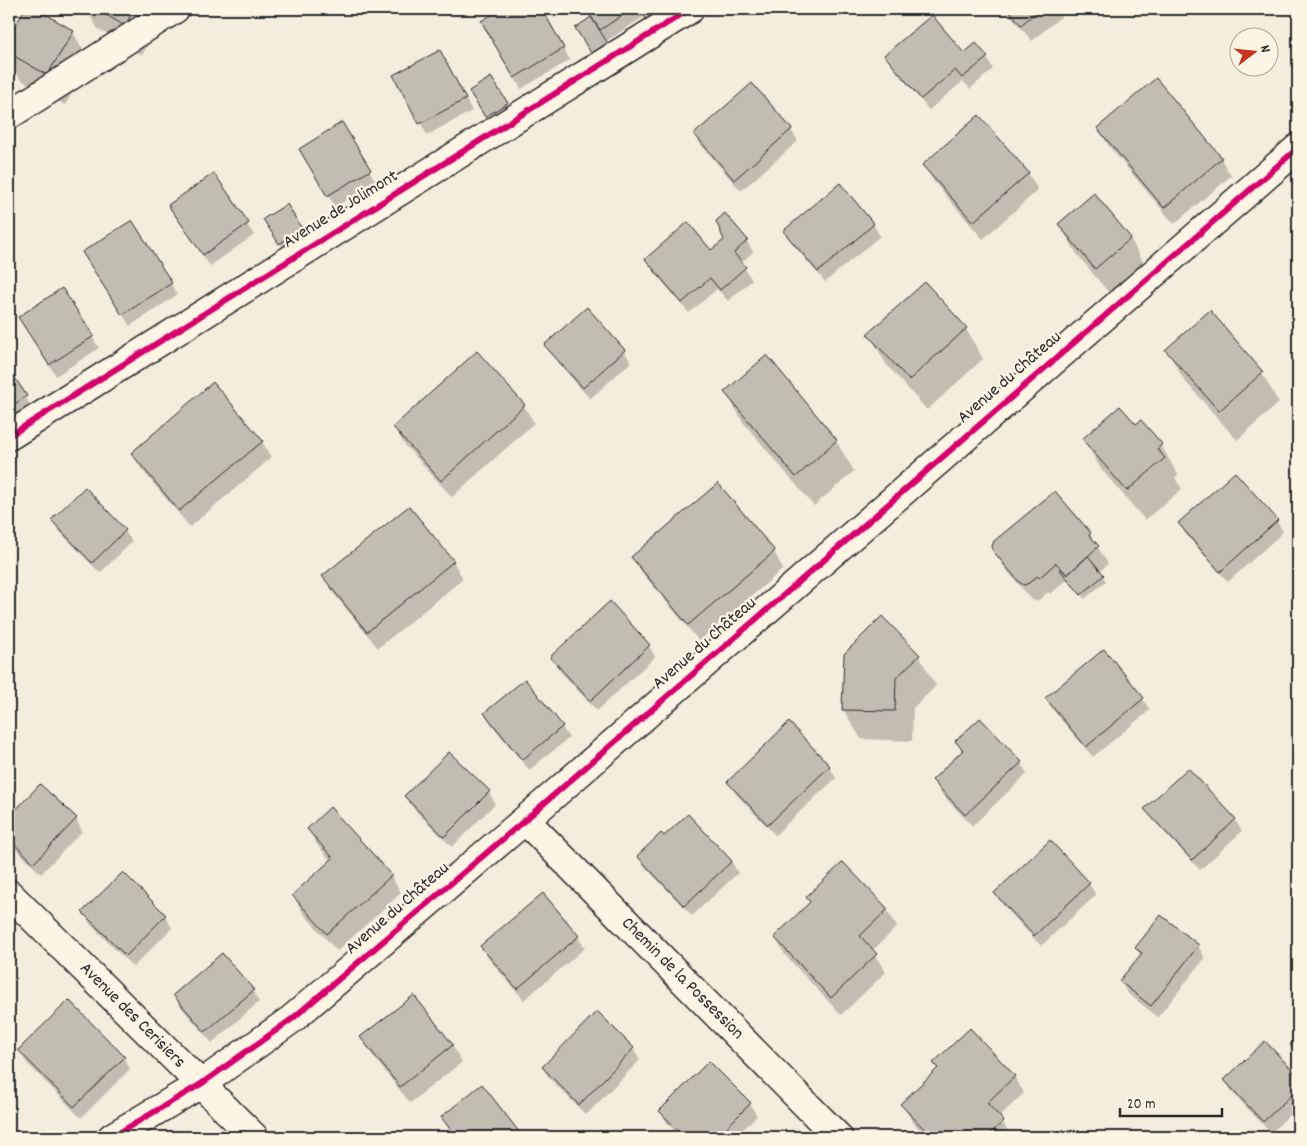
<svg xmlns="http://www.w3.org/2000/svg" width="1307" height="1146" viewBox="0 0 1307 1146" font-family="Dekko,sans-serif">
	<rect width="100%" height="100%" fill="#f4edde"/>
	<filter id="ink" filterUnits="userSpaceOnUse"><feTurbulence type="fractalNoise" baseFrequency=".02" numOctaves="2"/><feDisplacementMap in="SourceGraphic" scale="10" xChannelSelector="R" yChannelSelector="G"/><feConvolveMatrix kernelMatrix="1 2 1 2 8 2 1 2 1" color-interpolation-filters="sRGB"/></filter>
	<g filter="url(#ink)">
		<path fill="#0003" d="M26 9H34L73 32 90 62 65 105 20 79 9 59V39Z
			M86 9H166L167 12 142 55 98 29Z
			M505 9H540L570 60 521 89 482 22Z
			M586 9H664L668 15 645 16 605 42 576 28 592 18Z
			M1005 9H1070L1032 41Z
			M886 55 987 58 993 69 970 89 963 81 929 110 893 67Z
			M446 63 472 111 427 135 395 75Z
			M1155 80 1221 159 1231 176 1174 224 1108 145 1098 128Z
			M470 92 507 103 510 109 489 122Z
			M342 124 376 182 335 207 301 149Z
			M791 130 798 141 741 191 702 146 695 134Z
			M924 165 1028 173 1038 190 983 239 934 182Z
			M214 175 254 235 210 266 176 217Z
			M287 206 304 234 283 248 265 219Z
			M873 224 880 236 825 282 792 243 785 232Z
			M1059 224 1130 238 1147 269 1113 298 1077 254Z
			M747 241 753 252 741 263 752 280 728 301 717 289 689 313 653 271 647 260 711 252Z
			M91 264 171 284 177 295 130 326Z
			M925 283 966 329 983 359 927 410 886 364 869 334Z
			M62 290 99 348 56 376 26 328Z
			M587 309 624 351 631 362 590 399 553 357 546 346Z
			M1210 312 1262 373 1279 403 1237 440 1184 380 1167 350Z
			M477 353 524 406 534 423 452 497 404 444 394 427Z
			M767 357 836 441 854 471 814 506 743 422 726 392Z
			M9 371 32 408 9 424Z
			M1136 426 1161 445 1178 475 1175 478 1182 489 1145 520 1101 469 1083 439Z
			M262 441 271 458 190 527 142 470 132 453Z
			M53 520 125 531 132 542 100 573 59 531Z
			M1277 521 1283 532 1228 582 1186 535 1179 523Z
			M1090 534 1108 564 1100 571 1106 581 1085 599 1067 580 1050 594 1048 592 1039 600 1035 601 1032 600 1005 568 994 550Z
			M774 552 783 569 699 641 643 574 633 557Z
			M453 561 463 579 378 648 334 594 324 577Z
			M649 646 655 657 597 711 558 669 552 657Z
			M1103 651 1143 699 1150 710 1093 757 1053 710 1047 698Z
			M919 656 936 686 913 708 912 741 861 739 843 709Z
			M486 714 562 727 569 738 529 770 492 725Z
			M956 742 1021 763 1027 774 972 826 940 792 933 780 963 753Z
			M829 766 836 778 775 835 735 793 729 782Z
			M40 785 76 819 82 831 41 874 9 842V819Z
			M489 792 495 804 452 847 413 808 406 797Z
			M1146 809 1235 820 1242 831 1200 870 1153 820Z
			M308 829 391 876 401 893 337 951 303 913 293 895 331 861 318 846Z
			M664 838 731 861 738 873 692 916 645 867 639 856Z
			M843 864 887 910 897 927 872 951 886 972 841 1015 785 955 775 937 811 903Z
			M123 873 165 916 172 928 133 967 90 924 84 912Z
			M1089 884 1096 895 1041 946 1002 904 995 893Z
			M542 894 578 937 585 948 524 1000 488 958 482 946Z
			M1198 946 1205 958 1158 1017 1127 993 1121 981 1141 956 1136 948Z
			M253 991 259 1002 212 1043 181 1007 175 995Z
			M597 1013 633 1049 640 1060 586 1115 550 1079 543 1068Z
			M362 1038 452 1045 462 1062 410 1103 372 1055Z
			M1265 1043 1298 1078V1106L1271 1133 1232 1092 1226 1081Z
			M19 1050 124 1058 130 1069 81 1118 26 1062Z
			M709 1063 750 1104 757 1116 735 1137H681L667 1123 660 1111Z
			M934 1064 1014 1076 1024 1093 999 1117 1012 1137H927L912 1121 902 1104 938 1070Z
			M482 1086 522 1137H455L442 1118Z"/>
		<path fill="#c2bdb1" stroke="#2b2b2b" d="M25 9H37L74 31 47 75 9 53V36Z
			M96 9H134L125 26Z
			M502 9H542L564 48 514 78 481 21Z
			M586 9H632L600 30Z
			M639 9H665L651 26Z
			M1008 9H1040L1021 25Z
			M932 15 964 53 976 43 988 57 962 78 955 70 921 99 884 55Z
			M591 17 609 45 593 56 575 28Z
			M440 50 466 99 419 124 393 75Z
			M491 77 508 103 485 117 469 91Z
			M1156 78 1222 158 1164 208 1097 128Z
			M752 83 792 129 734 180 694 134Z
			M979 115 1029 173 973 222 922 165Z
			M342 122 371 170 327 196 299 149Z
			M214 173 249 223 203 255 168 205Z
			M840 183 874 224 818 272 783 231Z
			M1094 193 1131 238 1095 269 1058 224Z
			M287 204 302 229 279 244 263 219Z
			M725 213 748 240 734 253 746 267 720 290 710 278 682 303 645 259 688 222 711 250 724 240 716 221Z
			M132 220 172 283 122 315 82 252Z
			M925 282 967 328 909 380 867 334Z
			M62 288 94 336 49 365 18 317Z
			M587 307 625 350 583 388 544 345Z
			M1210 310 1263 372 1219 411 1165 350Z
			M477 351 525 405 441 481 393 427Z
			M767 355 837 440 796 477 724 392Z
			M9 369 27 396 9 408Z
			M213 382 263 441 179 511 131 453Z
			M1120 406 1136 424 1141 420 1162 444 1157 449 1165 458 1127 491 1082 439Z
			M1235 472 1278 520 1220 572 1178 523Z
			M718 483 775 551 688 625 631 557Z
			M85 487 126 530 92 563 51 520Z
			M1055 491 1091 533 1089 535 1099 546 1067 575 1056 563 1039 578 1037 576 1029 583 1024 585 1020 583 993 551 992 546 994 541Z
			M409 506 454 561 367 632 322 576Z
			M1088 556 1104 575 1081 595 1059 569 1061 568 1067 575Z
			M610 601 650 645 590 701 550 657Z
			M882 616 920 655 896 678 895 711 842 710 844 654Z
			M1104 649 1144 698 1086 747 1045 698Z
			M525 679 563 726 522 760 484 713Z
			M980 718 1022 762 965 815 932 780 963 750 955 741Z
			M789 722 830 766 768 825 727 782Z
			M449 752 490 791 444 837 404 796Z
			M1188 768 1236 819 1192 860 1144 809Z
			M40 784 77 818 34 863 9 839V817Z
			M330 807 392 875 327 934 292 895 333 858 307 829Z
			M688 814 732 861 684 906 637 856 661 833 664 836Z
			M1050 840 1090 883 1034 936 994 893Z
			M843 862 888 909 860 936 877 954 831 998 774 937 810 902 806 897Z
			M123 872 166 915 126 956 82 912Z
			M543 893 579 936 517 989 480 946Z
			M1161 915 1199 945 1151 1006 1119 981 1142 953 1135 948Z
			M222 953 254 990 205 1032 173 995Z
			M414 995 453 1045 400 1087 360 1037Z
			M69 1000 125 1057 74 1107 18 1050Z
			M597 1011 634 1048 579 1105 542 1067Z
			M970 1028 1015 1076 987 1103 1004 1121 986 1137H932L900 1104 938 1068 933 1063Z
			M1298 1035V1055L1290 1045Z
			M1265 1041 1298 1076V1089L1263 1122 1224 1080Z
			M709 1061 751 1103 717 1137H685L659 1111Z
			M482 1084 523 1137H456L441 1117Z"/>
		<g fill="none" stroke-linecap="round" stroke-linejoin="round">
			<defs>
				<path id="minor" d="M9 115 175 9
					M9 436 690 9
					M525 820 838 1137
					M9 894 254 1137
					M112 1137 201 1084 292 1019 525 820 1298 148"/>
			</defs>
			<use href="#minor" stroke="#2b2b2b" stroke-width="31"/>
			<use href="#minor" stroke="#fcf5e5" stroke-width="28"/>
			<defs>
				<path id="cycleway" d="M9 436 690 9
					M112 1137 201 1084 292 1019 525 820 1298 148"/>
			</defs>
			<use href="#cycleway" stroke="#fcf5e5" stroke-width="9"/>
			<use href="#cycleway" stroke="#d6006c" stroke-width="6"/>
		</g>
	</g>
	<g text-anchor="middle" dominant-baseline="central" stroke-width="4.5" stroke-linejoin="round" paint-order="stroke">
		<g font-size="18" fill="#2b2b2b" stroke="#fcf5e5">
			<text transform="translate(341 210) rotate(-32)">Avenue de Jolimont</text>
			<text transform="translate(1010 378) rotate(-41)">Avenue du Château</text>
			<text transform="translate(705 644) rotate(-41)">Avenue du Château</text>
			<text transform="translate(398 909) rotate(-41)">Avenue du Château</text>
			<text transform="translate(682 979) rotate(45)">Chemin de la Possession</text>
			<text transform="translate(132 1016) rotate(45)">Avenue des Cerisiers</text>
		</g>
	</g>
	<rect width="1307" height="1146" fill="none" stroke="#fcf5e5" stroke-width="30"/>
	<rect x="15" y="15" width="1277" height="1116" fill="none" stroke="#2b2b2b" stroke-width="2" filter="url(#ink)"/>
	<g transform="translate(1254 52) rotate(74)"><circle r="24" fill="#fcf5e5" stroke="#a8a49b"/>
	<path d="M0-4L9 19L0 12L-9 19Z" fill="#c8321e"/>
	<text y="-8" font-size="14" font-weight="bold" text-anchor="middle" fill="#2b2b2b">N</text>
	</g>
	<path d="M1120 1108v8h102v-8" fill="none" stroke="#2b2b2b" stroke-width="2.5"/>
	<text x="1127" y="1108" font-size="15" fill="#2b2b2b" stroke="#fcf5e5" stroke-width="4" paint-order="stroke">20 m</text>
</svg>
